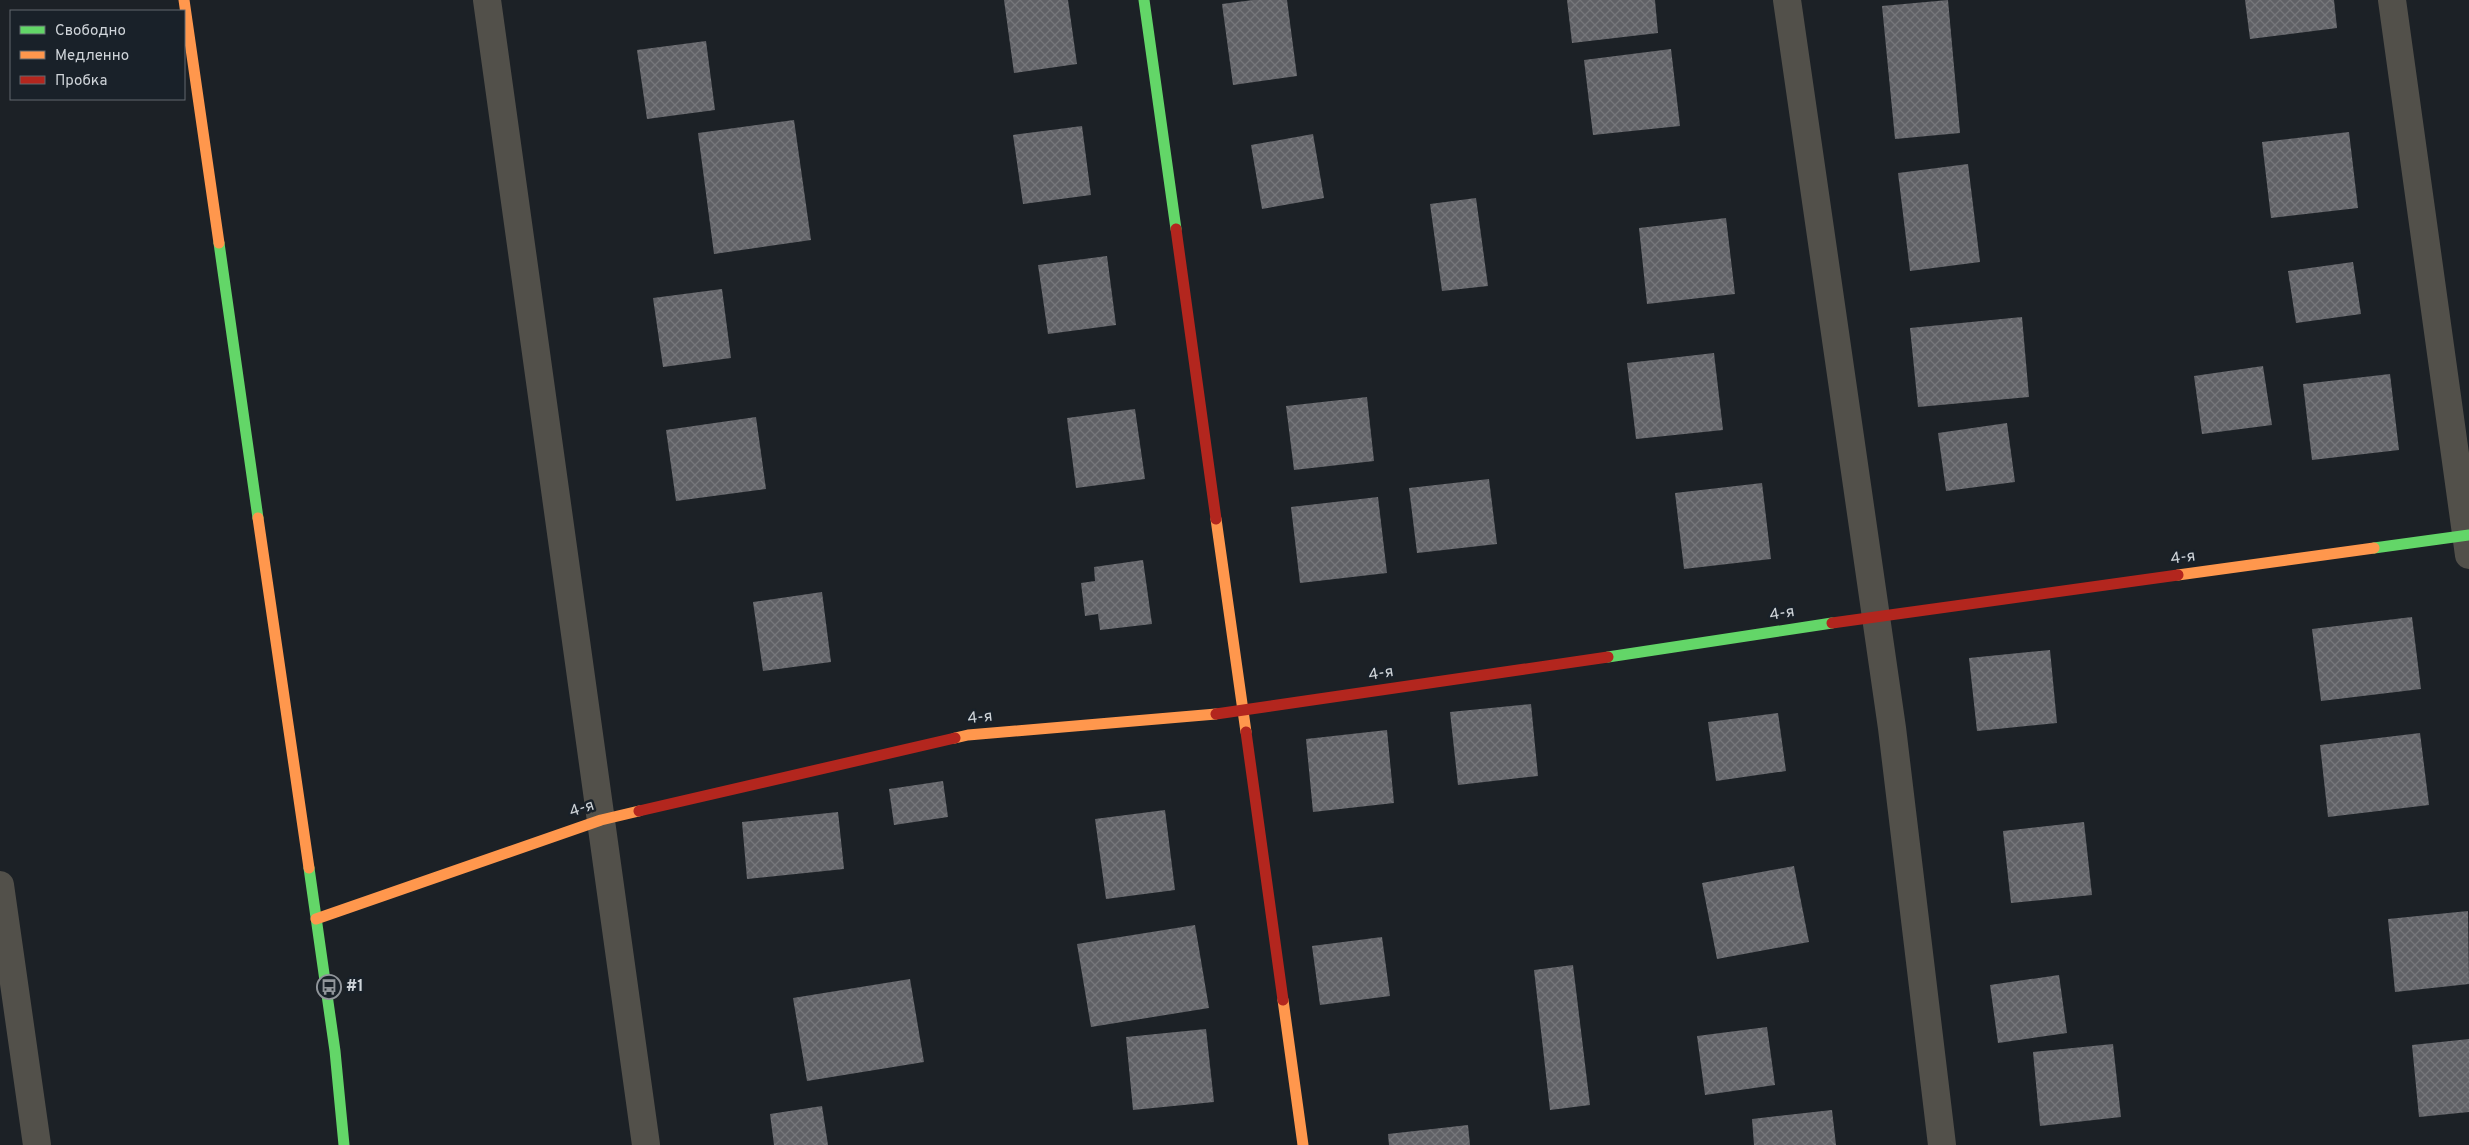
<svg xmlns="http://www.w3.org/2000/svg" width="2469" height="1145" viewBox="0 0 2469 1145" font-family="Overpass,sans-serif">
	<defs>
		<pattern id="building-cross-hatch" width="8" height="8" patternUnits="userSpaceOnUse" patternTransform="scale(1.25)"><rect width="8" height="8" fill="#606166"/><path d="M0 0l8 8M0 8l8-8" fill="none" stroke="#76777b"/></pattern>
	</defs>
	<rect width="100%" height="100%" fill="#1c2126"/>
	<path fill="url(#building-cross-hatch)" d="M1004 0H1068L1077 64 1014 73Z
		M1253 0H1287L1297 76 1233 85 1222 4Z
		M1567 0H1655L1658 33 1572 43Z
		M1948 0 1960 133 1895 139 1882 6Z
		M2245 0H2334L2337 28 2250 39Z
		M706 41 715 110 647 119 637 50Z
		M1671 49 1680 126 1593 135 1584 60Z
		M794 120 811 240 714 254 698 133Z
		M1082 126 1091 195 1023 204 1013 135Z
		M2349 132 2358 208 2271 218 2262 142Z
		M1313 134 1324 198 1262 209 1251 145Z
		M1968 164 1980 262 1910 271 1898 173Z
		M1476 198 1488 286 1442 291 1430 204Z
		M1726 218 1735 294 1647 304 1639 228Z
		M1107 256 1116 325 1048 334 1038 265Z
		M2353 262 2361 314 2296 323 2288 271Z
		M722 289 731 358 663 367 653 298Z
		M2022 317 2029 397 1918 407 1910 328Z
		M1714 353 1723 430 1636 439 1627 363Z
		M2263 366 2272 425 2202 434 2194 376Z
		M2390 374 2399 450 2312 460 2303 384Z
		M1367 397 1374 461 1294 470 1286 406Z
		M1135 409 1145 479 1076 488 1067 418Z
		M756 417 766 489 676 501 666 430Z
		M2007 423 2015 482 1946 491 1938 433Z
		M1489 479 1497 544 1417 553 1409 488Z
		M1762 483 1771 559 1684 569 1675 493Z
		M1378 497 1387 573 1300 583 1291 507Z
		M1143 560 1152 624 1100 630 1098 614 1085 616 1081 583 1095 581 1094 567Z
		M822 592 831 662 763 671 753 602Z
		M2412 617 2421 689 2321 701 2312 629Z
		M2050 650 2057 723 1977 731 1969 658Z
		M1531 704 1538 776 1458 785 1450 712Z
		M1778 713 1786 771 1716 781 1708 722Z
		M1387 730 1394 803 1313 812 1306 739Z
		M2420 733 2429 805 2328 817 2320 745Z
		M943 781 948 817 894 825 889 789Z
		M1165 810 1175 890 1106 899 1095 819Z
		M838 812 844 869 747 879 742 822Z
		M2084 822 2092 895 2011 903 2003 831Z
		M1794 866 1809 942 1717 959 1702 883Z
		M2468 911 2469 984 2395 992 2388 919Z
		M1195 925 1209 1008 1091 1027 1077 944Z
		M1382 937 1390 996 1320 1005 1312 946Z
		M1573 965 1590 1105 1550 1110 1534 970Z
		M2059 975 2067 1033 1998 1043 1990 985Z
		M910 979 924 1062 807 1081 793 998Z
		M1767 1027 1775 1085 1705 1095 1697 1036Z
		M1206 1029 1214 1102 1133 1110 1126 1037Z
		M2469 1039V1112L2419 1117 2412 1045Z
		M2113 1044 2121 1117 2040 1126 2033 1052Z
		M822 1106 828 1145H774L770 1114Z
		M1832 1110 1836 1145H1754L1752 1119Z
		M1468 1125 1470 1145H1389L1388 1134Z"/>
	<g fill="none" stroke-linecap="round" stroke-linejoin="round">
		<path stroke="#52504a" stroke-width="28" d="M487 0 646 1145
			M1787 0 1892 728 1942 1145
			M2392 0 2469 555
			M0 885 37 1145"/>
		<path stroke="#63d668" stroke-width="11" d="M1144 0 1176 229
			M219 243 258 518
			M2374 548 2469 535
			M1608 657 1832 623
			M309 868 335 1051 344 1145"/>
		<path stroke="#ff974d" stroke-width="11" d="M184 0 219 243
			M258 518 309 868
			M1216 519 1246 732
			M2178 575 2374 548
			M955 738 968 735 1216 714
			M316 919 601 820 639 811
			M1283 1000 1303 1145"/>
		<path stroke="#b3261e" stroke-width="11" d="M1176 229 1216 519
			M1832 623 2178 575
			M1216 714 1608 657
			M1246 732 1283 1000
			M639 811 955 738"/>
	</g>
	<defs>
		<symbol id="bus-ring" viewBox="-11 -11 22 22"><circle r="9.5" fill="#192129" stroke="#90959a" stroke-width="1.5"/><path d="M-5-6H5V4H4V6H2V4H-2V6H-4V4H-5ZM-3.5-4V0h7V-4ZM-3.5 1.2v1.5H-2V1.2ZM2 1.2v1.5H3.5V1.2Z" fill="#90959a"/></symbol>
	</defs>
	<g fill-rule="evenodd">
		<use href="#bus-ring" x="315" y="973" width="28" height="28"/>
	</g>
	<g text-anchor="middle" dominant-baseline="central" stroke-width="5" stroke-linejoin="round" paint-order="stroke">
		<g font-size="16" fill="#cfd4d9" stroke="#192129">
			<text transform="translate(2183 558) rotate(-8)">4-я</text>
			<text transform="translate(1782 614) rotate(-9)">4-я</text>
			<text transform="translate(1381 674) rotate(-9)">4-я</text>
			<text transform="translate(980 718) rotate(-6)">4-я</text>
			<text transform="translate(582 809) rotate(-18)">4-я</text>
		</g>
		<g font-size="16" font-weight="bold" fill="#cfd4d9" stroke="#192129" text-anchor="start">
			<text x="346" y="987">#1</text>
		</g>
	</g>
	<rect x="10" y="10" width="175" height="90" fill="#192129" stroke="#62696f"/>
	<rect x="20" y="26" width="25" height="8" fill="#63d668" stroke="#62696f"/>
	<text x="55" y="35" font-size="15" fill="#cfd4d9">Свободно</text>
	<rect x="20" y="51" width="25" height="8" fill="#ff974d" stroke="#62696f"/>
	<text x="55" y="60" font-size="15" fill="#cfd4d9">Медленно</text>
	<rect x="20" y="76" width="25" height="8" fill="#b3261e" stroke="#62696f"/>
	<text x="55" y="85" font-size="15" fill="#cfd4d9">Пробка</text>
</svg>
